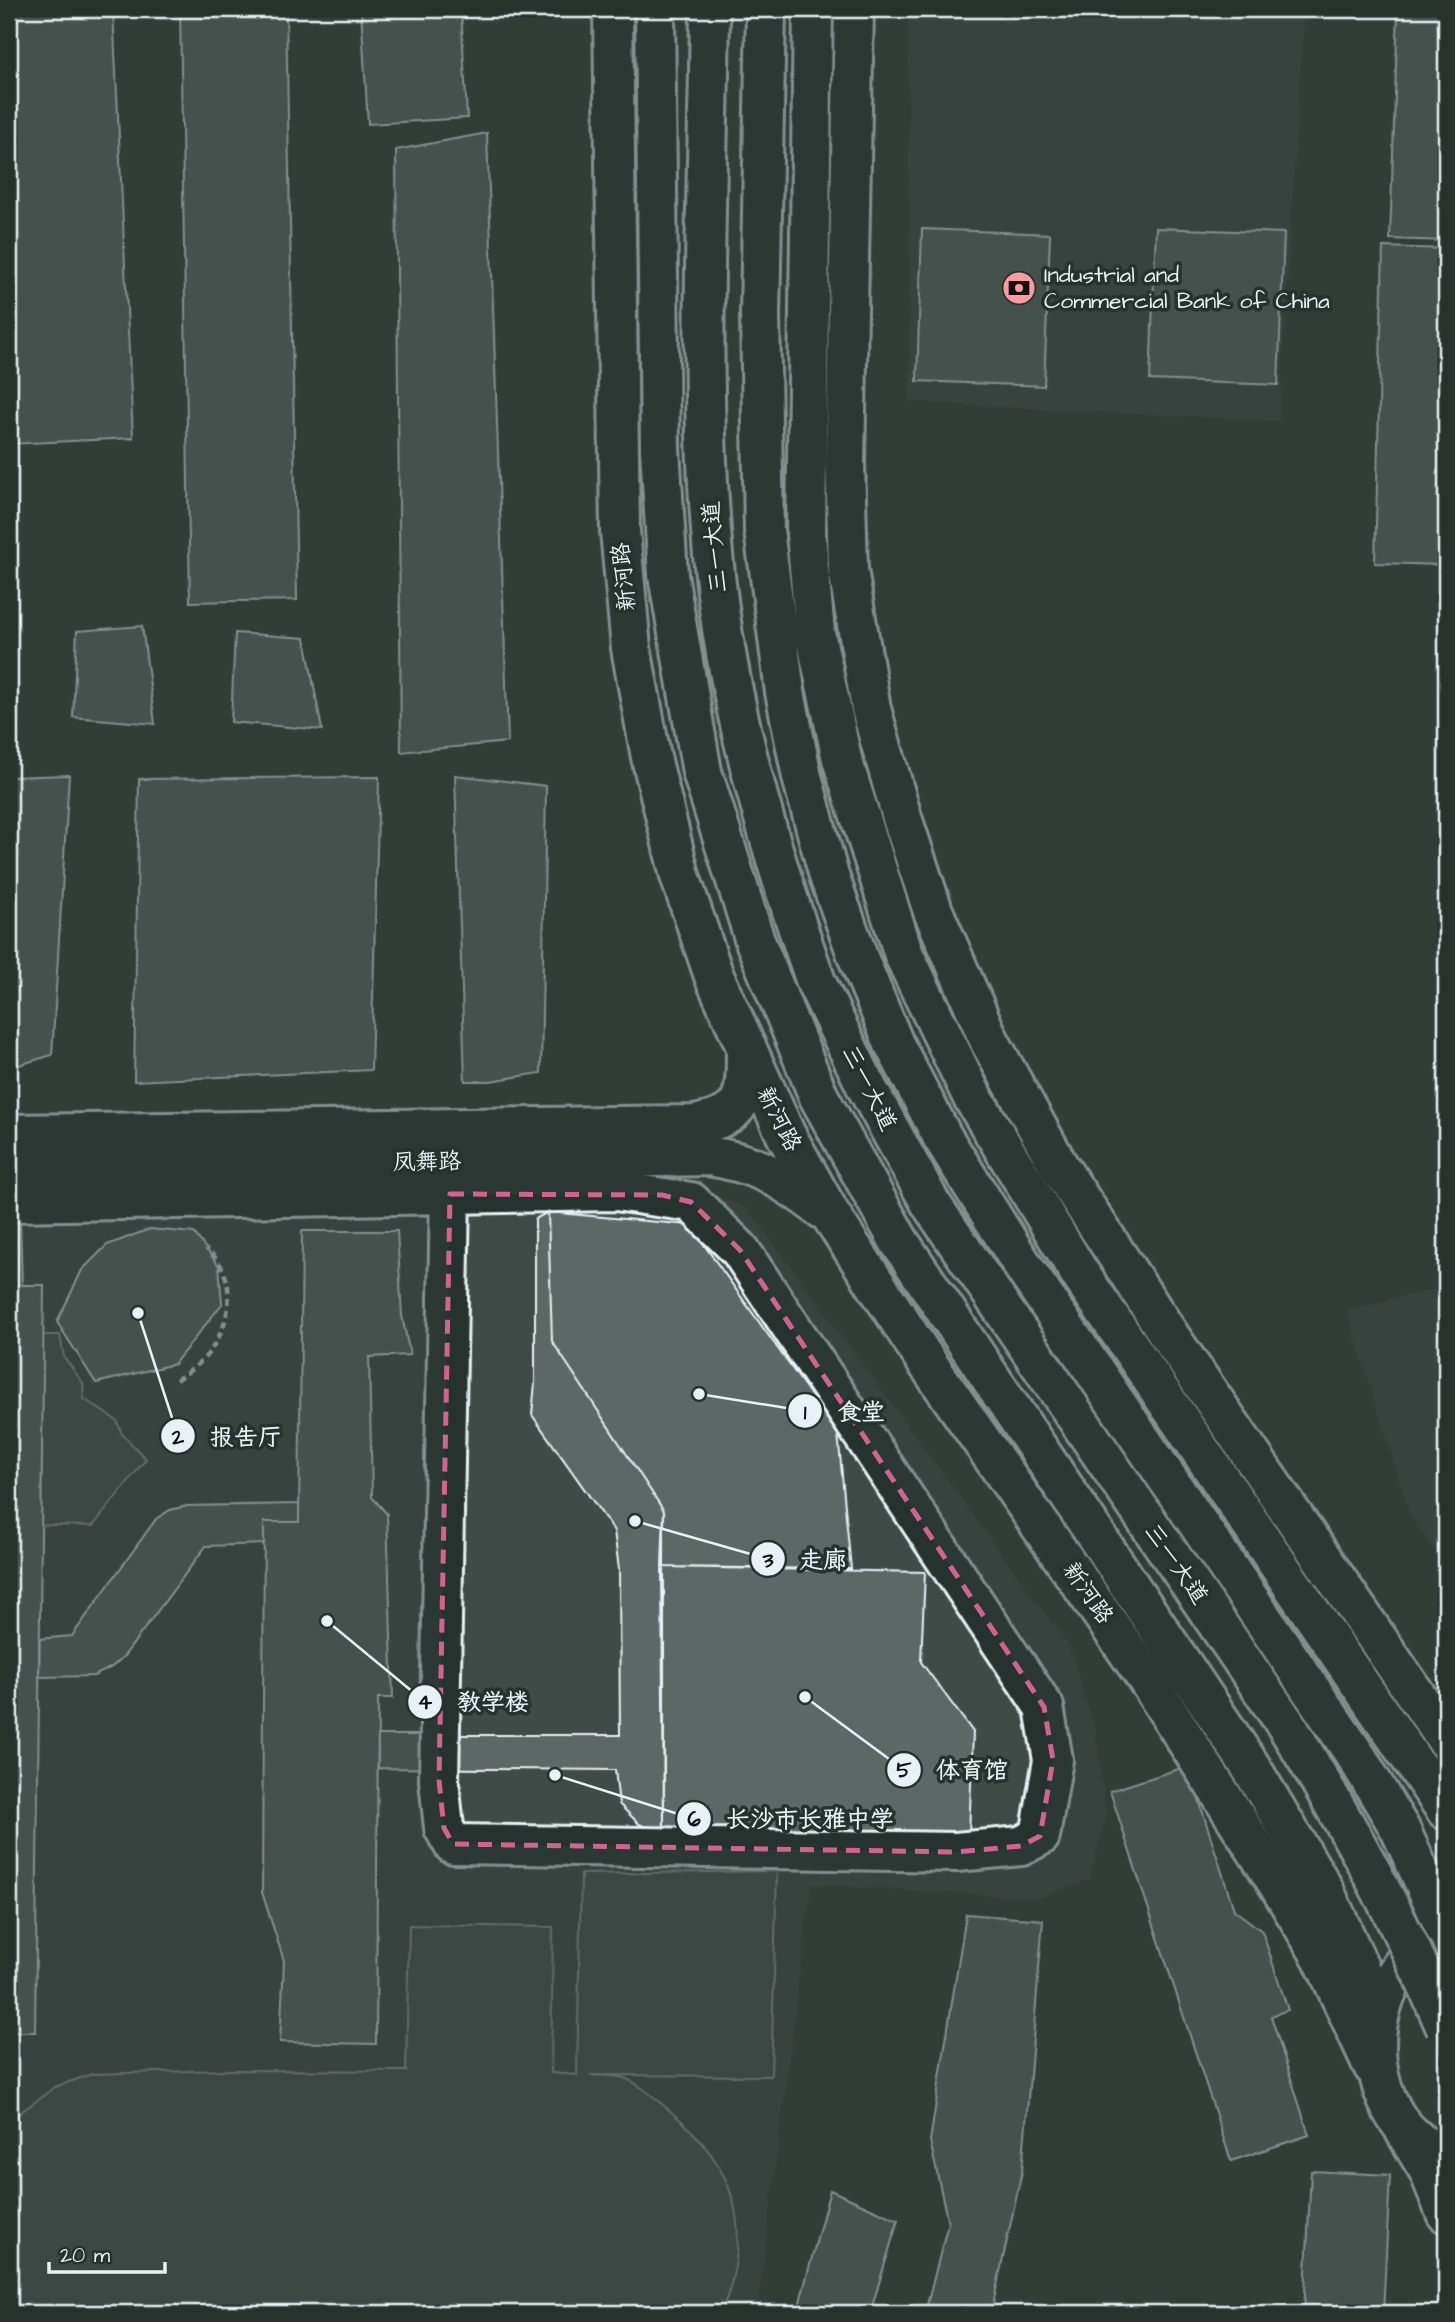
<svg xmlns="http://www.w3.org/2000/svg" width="1455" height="2322" viewBox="0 0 1455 2322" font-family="'Architects Daughter','LXGW WenKai TC',sans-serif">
	<rect width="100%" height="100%" fill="#323e39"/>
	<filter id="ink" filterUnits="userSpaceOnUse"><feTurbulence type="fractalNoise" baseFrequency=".0143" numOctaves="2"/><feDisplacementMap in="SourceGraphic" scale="14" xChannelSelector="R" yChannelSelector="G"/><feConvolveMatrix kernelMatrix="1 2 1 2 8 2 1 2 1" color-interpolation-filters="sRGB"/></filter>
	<g filter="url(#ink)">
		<path fill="#3f4b46" d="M908 9H1304L1279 421 910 402Z
			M688 1183 749 1210 1069 1646 1096 1733 1106 1817 1090 1879 1038 1898 811 1884 757 2313H9V1198Z
			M1446 1286V1566L1411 1516 1347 1311Z"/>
		<path fill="#495651" stroke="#98a4a4" stroke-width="2" d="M43 1335H60L64 1357 83 1383 84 1399 117 1421 122 1434 146 1459 93 1526 41 1525Z
			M777 1871 771 2076 589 2075C598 2076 610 2075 620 2077 636 2080 656 2099 669 2110 737 2166 755 2230 721 2313H9V2121L55 2087 92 2074 227 2070 406 2071 409 1925 553 1927 551 2073 577 2075 581 1874Z"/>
		<path fill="#5c6865" stroke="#e8f1f8" stroke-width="2" d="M9 9H113L133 438 9 444Z
			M180 9H286L297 600 190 602Z
			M361 9H461L467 118 368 124Z
			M1398 9H1446V241L1390 239Z
			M487 133 508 742 401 752 396 150Z
			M1156 228 1284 233 1278 385 1150 380Z
			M922 229 1050 234 1044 386 917 381Z
			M1383 247 1446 249 1444 565 1375 563Z
			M142 626 155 724 73 717 77 631Z
			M235 633 305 638 322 730 231 722Z
			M69 775 52 1055 9 1068V777Z
			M455 775 546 786 541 1073 490 1081H465Z
			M379 777 371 1070 134 1081 139 779Z
			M548 1212 690 1225 838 1433 851 1569 662 1567 664 1511 552 1341Z
			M548 1212 552 1341 664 1511V1834L639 1824 619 1804 615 1770 378 1768V1735H620L619 1569 614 1531 532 1415 535 1383V1219Z
			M9 1219H20L22 1285H44L35 2032H9Z
			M150 1229 194 1233 219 1266 222 1304 174 1364 96 1383 57 1322 82 1270 107 1245Z
			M302 1231H397L402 1316 410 1355 369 1357 372 1497 387 1514 393 1698H378L376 2044 280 2042 284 1961 262 1892 264 1522H299Z
			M299 1504V1522H264V1544L206 1546 124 1656 112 1667 94 1676 39 1677V1639L72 1636 156 1519 170 1510 187 1506Z
			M662 1567 925 1572 921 1662 973 1732 969 1836 664 1834Z
			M1188 1766 1234 1910 1262 1931 1288 2010 1271 2016 1309 2135 1231 2161 1110 1791Z
			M966 1914 1043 1920 1022 2171 991 2313H925L948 2223 930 2141Z
			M1311 2171 1390 2175 1383 2313H1304Z
			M830 2190 898 2220 870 2313H797Z"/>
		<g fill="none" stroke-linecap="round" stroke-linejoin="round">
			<defs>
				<path id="street" d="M9 1202 616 1191 691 1202 740 1250 1044 1707 1053 1760 1040 1836 1021 1846 956 1852 453 1844 444 1828 439 1780 450 1194"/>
				<path id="secondary" d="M613 9 620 531 631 648 651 757 680 876 714 976 786 1135 830 1214 926 1361 1149 1682 1278 1884 1322 1957 1373 2066
					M854 9 845 462 848 570 871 709 903 821 933 911 989 1040 1058 1165 1171 1338 1446 1739
					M9 1134 694 1125C744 1116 746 1100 746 1053
					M9 1170 708 1156C757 1163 783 1179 822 1209
					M1405 2131 1429 2171 1446 2213"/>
				<path id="primary" d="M1446 1930C1379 1960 1358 2048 1392 2110 1404 2133 1426 2147 1446 2162"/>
				<path id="highway" d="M655 9 660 449 668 575 702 772 755 941 819 1097 899 1241 1249 1764 1323 1888 1359 1967 1370 2003 1375 2047
					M710 9C708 190 697 374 713 555 726 701 768 844 816 982
					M766 9 760 315 764 530 785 692 802 777 829 876 859 960 894 1044
					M813 9 806 534 815 633 842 759 904 955 973 1098 1080 1274 1446 1810"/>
			</defs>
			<use href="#street" stroke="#e8f1f8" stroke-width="44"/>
			<use href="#secondary" stroke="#e8f1f8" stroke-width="44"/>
			<use href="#primary" stroke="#e8f1f8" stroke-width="44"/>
			<use href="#highway" stroke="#e8f1f8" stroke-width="44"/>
			<path stroke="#e8f1f8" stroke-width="4.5" stroke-dasharray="7 5" stroke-linecap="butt" d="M176 1380C186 1373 198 1366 206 1356 232 1326 240 1275 206 1249"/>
			<use href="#street" stroke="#26332d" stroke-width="38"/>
			<use href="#secondary" stroke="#26332d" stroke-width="38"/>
			<use href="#primary" stroke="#26332d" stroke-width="38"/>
			<use href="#highway" stroke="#26332d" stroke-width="38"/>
			<defs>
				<path id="highway-bridge" d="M816 982 867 1088 931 1204 1287 1726C1349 1827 1400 1919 1446 2028
					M894 1044 943 1138 1023 1266 1358 1759 1400 1829 1446 1930"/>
			</defs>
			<use href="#highway-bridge" stroke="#e8f1f8" stroke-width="44" stroke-linecap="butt"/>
			<use href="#highway-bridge" stroke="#26332d" stroke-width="38"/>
		</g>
	</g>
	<path d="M0 0H1455V2322H0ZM450 1194 662 1195 691 1202 740 1250 1044 1707 1053 1760 1040 1836 1021 1846 956 1852 453 1844 444 1828 439 1780Z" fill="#323e39" fill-opacity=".55" fill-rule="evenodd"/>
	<path fill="none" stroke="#cf6492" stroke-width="5" stroke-dasharray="14 9" stroke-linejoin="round" d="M450 1194 662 1195 691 1202 740 1250 1044 1707 1053 1760 1040 1836 1021 1846 956 1852 453 1844 444 1828 439 1780Z"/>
	<defs>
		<symbol id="bank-disc" viewBox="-11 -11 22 22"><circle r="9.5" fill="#ff9aa2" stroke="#26332d"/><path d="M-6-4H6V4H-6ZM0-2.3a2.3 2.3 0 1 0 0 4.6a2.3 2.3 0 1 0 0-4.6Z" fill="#111"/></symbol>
	</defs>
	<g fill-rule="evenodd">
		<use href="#bank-disc" x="1000" y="269" width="38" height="38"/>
	</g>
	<g text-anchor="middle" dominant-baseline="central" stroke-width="7" stroke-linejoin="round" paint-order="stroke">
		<g font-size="23" fill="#e8f1f8" stroke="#26332d" text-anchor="start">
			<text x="1044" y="275">Industrial and<tspan x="1044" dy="26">Commercial Bank of China</tspan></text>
		</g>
		<g font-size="23" fill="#e8f1f8" stroke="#26332d">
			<text transform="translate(715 547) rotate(-95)">三一大道</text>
			<text transform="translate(624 577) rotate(-96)">新河路</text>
			<text transform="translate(869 1088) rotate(63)">三一大道</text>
			<text transform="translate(779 1119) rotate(63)">新河路</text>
			<text transform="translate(427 1162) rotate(-1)">凤舞路</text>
			<text transform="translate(1176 1564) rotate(55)">三一大道</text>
			<text transform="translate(1088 1593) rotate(55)">新河路</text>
		</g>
	</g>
	<path fill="none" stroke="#e8f1f8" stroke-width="2.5" d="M699 1394L805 1411M138 1313L178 1436M635 1521L768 1559M327 1621L425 1702M805 1697L904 1770M555 1775L694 1819"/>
	<g fill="#e8f1f8" stroke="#26332d" stroke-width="2.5">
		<circle cx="699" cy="1394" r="7"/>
		<circle cx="138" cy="1313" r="7"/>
		<circle cx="635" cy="1521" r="7"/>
		<circle cx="327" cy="1621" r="7"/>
		<circle cx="805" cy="1697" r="7"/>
		<circle cx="555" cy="1775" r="7"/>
		<circle cx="805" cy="1411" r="18"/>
		<circle cx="178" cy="1436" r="18"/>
		<circle cx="768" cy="1559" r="18"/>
		<circle cx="425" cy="1702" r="18"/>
		<circle cx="904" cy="1770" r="18"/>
		<circle cx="694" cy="1819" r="18"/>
	</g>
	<g font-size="21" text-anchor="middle" font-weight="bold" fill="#111">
		<text x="805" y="1419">1</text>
		<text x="178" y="1444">2</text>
		<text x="768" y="1567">3</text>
		<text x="425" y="1709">4</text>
		<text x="904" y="1777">5</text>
		<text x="694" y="1826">6</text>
	</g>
	<g font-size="24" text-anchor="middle" font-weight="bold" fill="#e8f1f8" stroke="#26332d" stroke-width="7" stroke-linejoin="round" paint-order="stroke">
		<text x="861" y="1420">食堂</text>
		<text x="246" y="1445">报告厅</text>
		<text x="823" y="1568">走廊</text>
		<text x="493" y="1710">教学楼</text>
		<text x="972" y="1778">体育馆</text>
		<text x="810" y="1827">长沙市长雅中学</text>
	</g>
	<rect width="1455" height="2322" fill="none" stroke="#26332d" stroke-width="35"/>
	<rect x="18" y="18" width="1420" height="2287" fill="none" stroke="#e8f1f8" stroke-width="2.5" filter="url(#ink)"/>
	<path d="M49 2262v10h116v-10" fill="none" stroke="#e8f1f8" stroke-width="3.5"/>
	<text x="60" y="2262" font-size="21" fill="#e8f1f8" stroke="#26332d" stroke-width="5" paint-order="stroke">20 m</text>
</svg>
